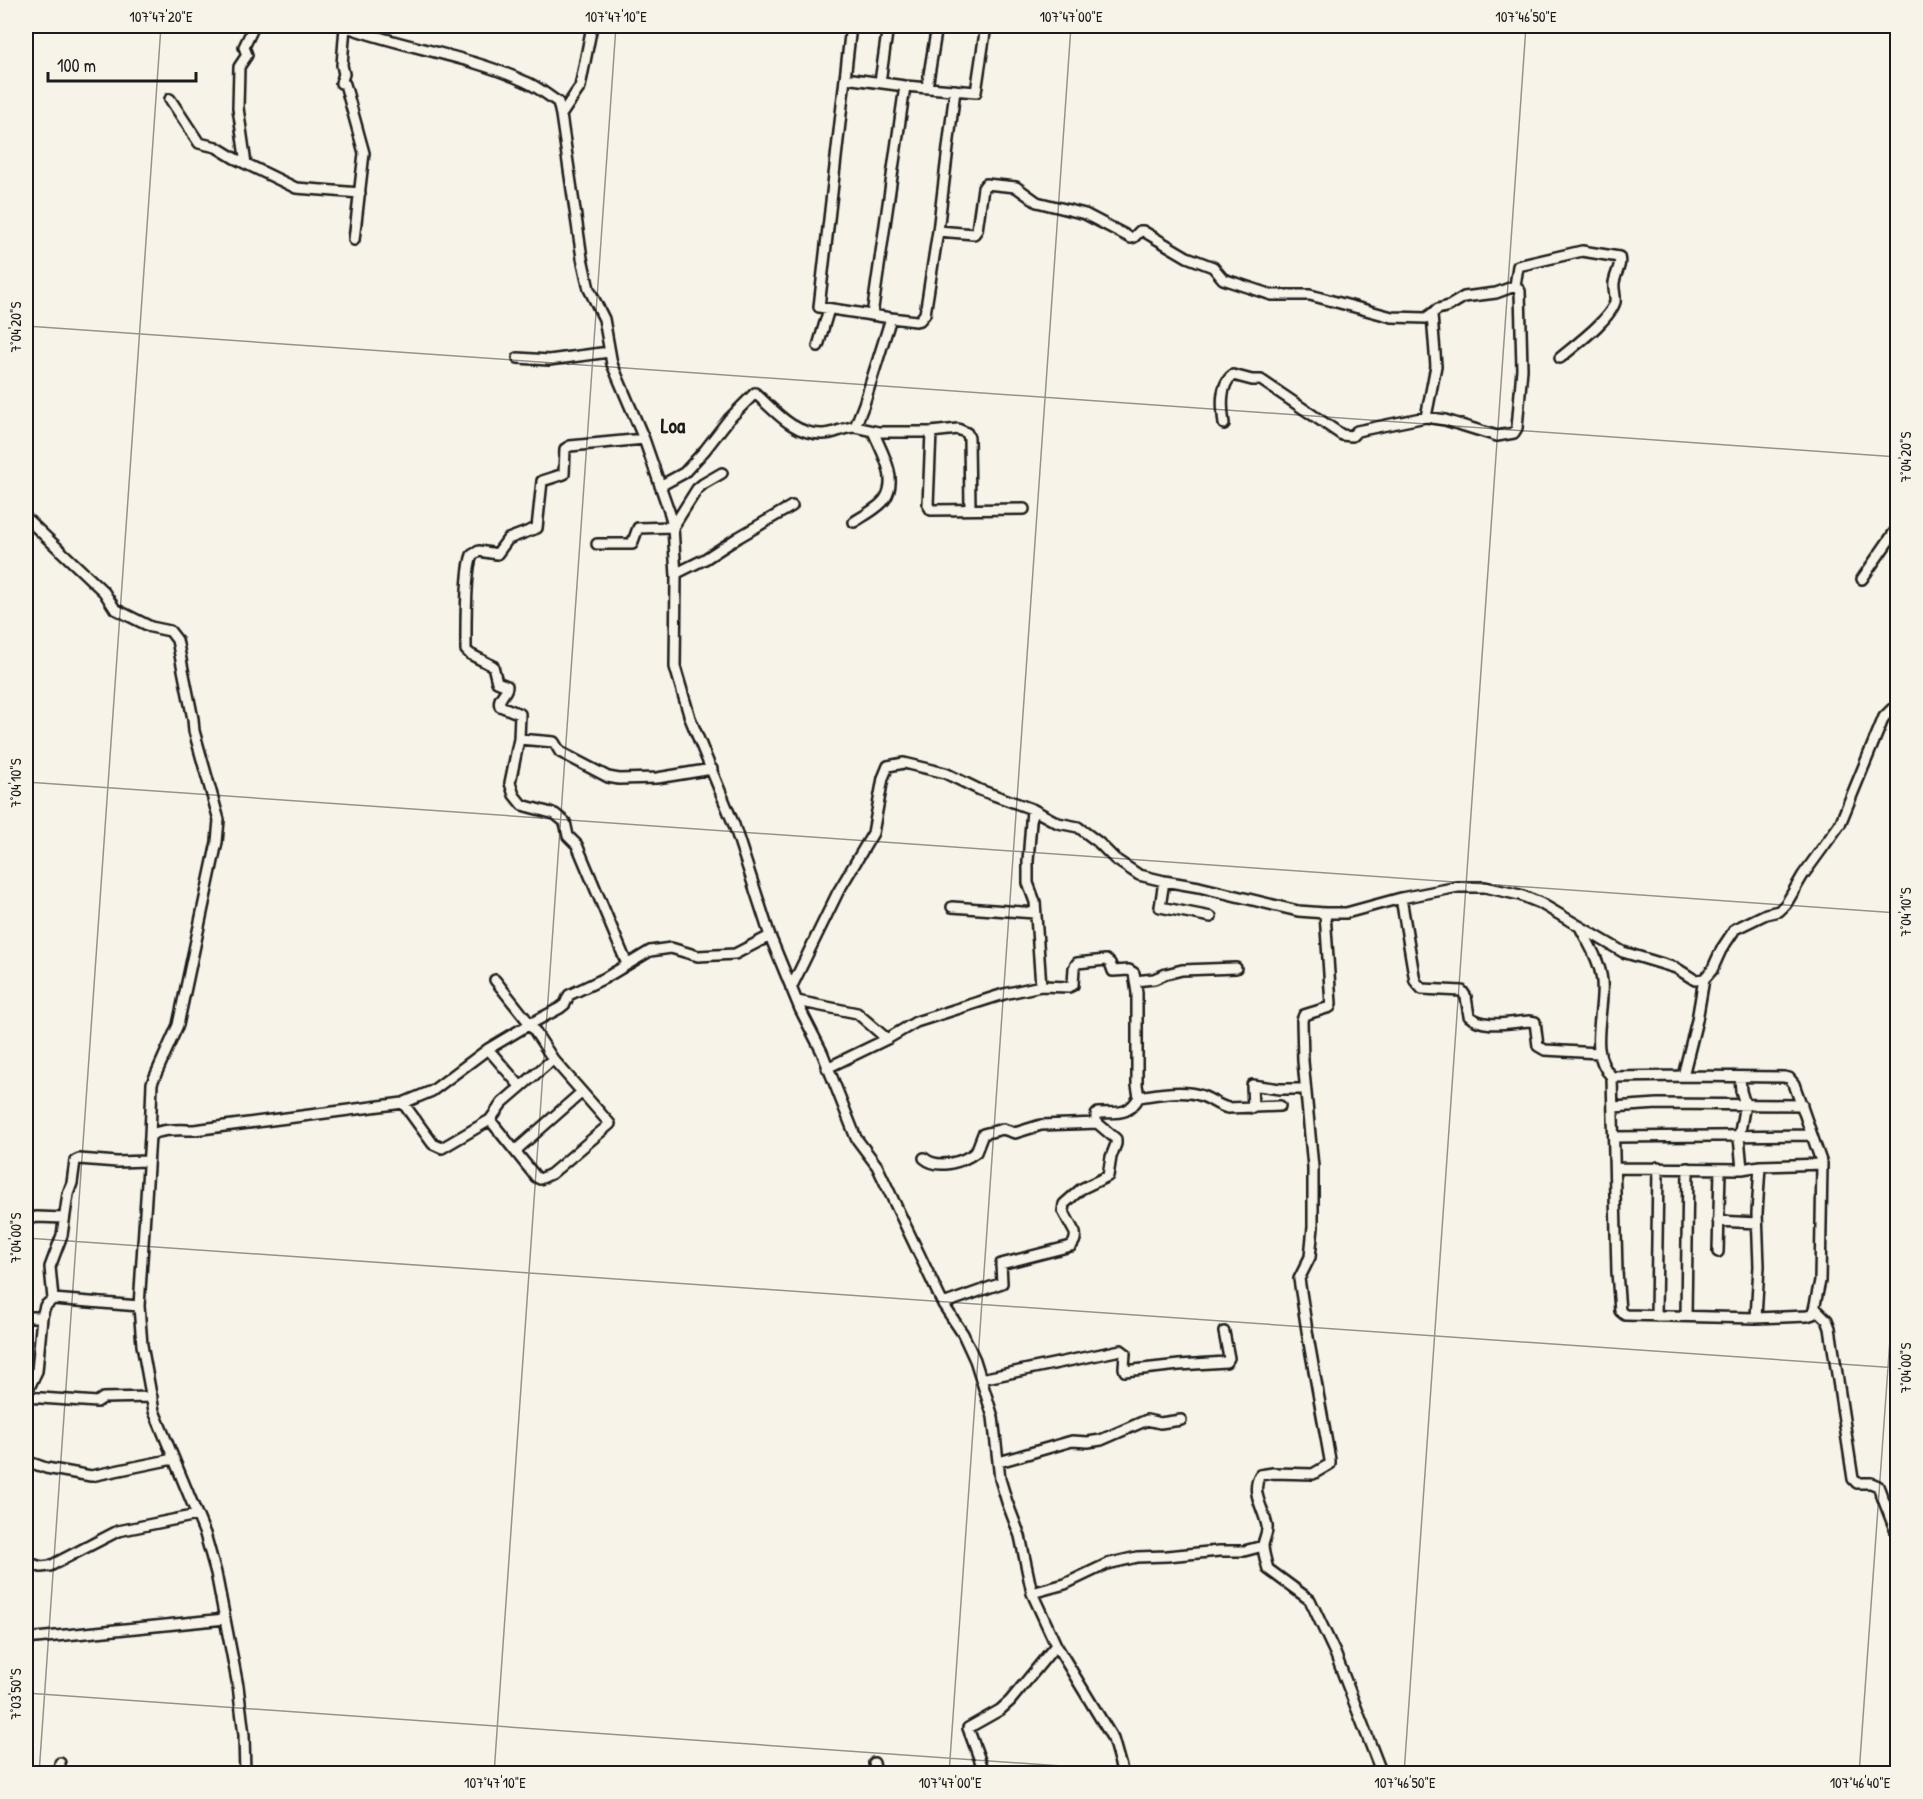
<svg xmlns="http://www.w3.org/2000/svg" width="1923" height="1799" viewBox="0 0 1923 1799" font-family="'Patrick Hand',sans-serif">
	<rect width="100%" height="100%" fill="#f7f3e8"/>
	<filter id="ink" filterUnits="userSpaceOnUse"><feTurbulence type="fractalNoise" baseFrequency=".0167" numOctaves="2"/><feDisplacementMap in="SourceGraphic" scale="12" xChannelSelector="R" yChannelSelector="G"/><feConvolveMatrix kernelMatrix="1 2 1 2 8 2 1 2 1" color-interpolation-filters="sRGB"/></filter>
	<g filter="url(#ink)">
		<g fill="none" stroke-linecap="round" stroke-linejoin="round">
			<defs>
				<path id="minor" d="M344 26C404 48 468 55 526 82 538 87 547 95 558 102L561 115 582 258 589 289 604 319 612 364 644 439 670 514 673 527 676 576 675 667 690 718 734 825 770 936 800 1009 822 1052 856 1138 877 1166 943 1304 963 1334 975 1360 993 1417 1000 1479 1007 1502 1020 1536 1032 1593 1056 1645 1113 1739 1123 1774
					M345 26 342 65 344 74 341 83 345 84 364 153 354 240
					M845 78 905 86 976 92 986 26
					M880 82 888 26
					M927 87 937 26
					M170 99 199 143 216 147 234 158 296 188 360 193
					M561 115 580 87 592 26
					M246 164 238 108 239 67 247 55 244 47 254 26
					M938 231 974 234 977 230 983 188 986 184 1016 187 1037 202 1085 214 1131 238 1134 237 1140 231H1143L1187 257 1213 267 1223 279 1272 295H1310L1392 317 1426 318 1438 309 1449 306 1464 297 1496 293 1515 286
					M872 315 905 86
					M891 318 916 321 920 320 925 314 938 231 955 90
					M818 346 829 309
					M518 358 549 360 609 352
					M1426 417 1436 366 1432 315
					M1224 424C1222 409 1219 385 1233 375L1252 380H1261L1342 435 1352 436 1357 431 1426 417 1445 420 1497 436 1514 433 1517 428 1522 369 1520 291 1515 286 1518 266 1582 251 1619 257C1622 265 1615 274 1614 283 1613 289 1616 296 1615 302 1610 320 1574 346 1560 358
					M855 427 878 432H931L928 505 931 510 1024 509
					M931 432 958 429 967 433 969 438 970 509
					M660 486 684 473 705 450 729 419 755 393C775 411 794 435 823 434 834 434 844 427 855 427L864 404 891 318 819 307 851 26
					M26 518 104 592 115 609 151 627 170 631 177 640 193 719 194 731 219 820 217 842 178 1025 152 1083 150 1136
					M854 522C863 516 879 508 885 499 899 478 881 451 873 431
					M597 544H632L638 528 673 527 697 489 703 484 722 473
					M676 576 677 573 705 559 739 537 792 506
					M1862 579 1898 527
					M519 739 554 742 560 752 608 777 619 779 657 778 712 769
					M1032 809 1028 861V883L1035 902 1041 986
					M1164 881 1160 907 1211 917
					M1401 898 1415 981 1422 989 1462 991 1466 997 1469 1016C1483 1029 1511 1022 1529 1021L1535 1022 1538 1046 1545 1050 1599 1053
					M952 907 1035 913
					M1325 913 1331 1004 1330 1007 1304 1015 1302 1020 1303 1061 1313 1167V1227L1310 1257 1299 1279 1308 1337 1330 1460V1464L1313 1474 1273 1473 1260 1475C1250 1492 1264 1509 1267 1526 1268 1533 1264 1538 1263 1545 1263 1552 1266 1562 1268 1569L1310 1600 1335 1653 1382 1774
					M1581 929C1590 946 1600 962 1602 981 1605 1012 1587 1053 1612 1077L1683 1076 1697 1020 1704 979
					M627 964 577 845 568 836 565 822 555 814 522 805 514 795 510 783 519 739 520 714 500 706C497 697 507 694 507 686L497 682 493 666 470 654 466 650C466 629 465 572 472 555L479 551 497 554 508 539 537 528 542 481 564 474 565 449 570 446 644 439
					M1135 981 1154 979 1166 974 1182 970 1236 968
					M791 988 838 892 873 833 883 778 888 766 904 763 945 773 980 790 1032 809 1058 823 1078 827 1098 842 1115 859 1139 875 1164 881 1199 887 1298 911 1325 913H1346L1401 898 1458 887H1485L1520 895 1540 903 1623 952 1676 968 1695 980 1704 979 1712 970 1721 950 1735 929 1766 914 1779 911 1786 904 1803 875 1840 824 1884 717 1892 709H1898
					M797 1001 857 1013 887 1039
					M488 1049 520 1086
					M827 1068 887 1039 916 1022 1004 994 1041 986 1069 987 1073 985 1074 968 1077 963 1106 960 1110 963 1113 971 1129 970 1134 973 1137 993V1085L1139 1097
					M1612 1077 1617 1272 1620 1311 1625 1315 1756 1318 1807 1316 1813 1314 1820 1281 1822 1164 1794 1084 1789 1078 1784 1077 1683 1076
					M1740 1077 1741 1091 1745 1104 1739 1137 1742 1169
					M403 1103 433 1144 442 1148 490 1120 502 1103 553 1059
					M1613 1107 1658 1104 1802 1105
					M1253 1108 1252 1085 1280 1089H1305
					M490 1120 536 1177 540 1179 551 1174 610 1124 553 1059 530 1024 495 980
					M1615 1137 1810 1135
					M515 1151 582 1092
					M924 1158C938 1170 963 1162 976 1152L983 1134 1003 1129 1015 1133 1041 1125 1098 1123
					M1615 1168 1742 1169 1760 1166 1822 1164
					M26 1219 37 1217 64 1218
					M1718 1221 1757 1223
					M1718 1252 1720 1170
					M53 1299 50 1267 62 1235 68 1194 72 1183 75 1161 79 1159 117 1162 147 1161
					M943 1304 1002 1283 1001 1264 1071 1246C1075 1242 1076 1238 1075 1233L1063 1211 1064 1204 1081 1189 1108 1176 1111 1157 1116 1144V1139L1096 1122V1115L1098 1113C1118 1112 1128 1116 1139 1097 1157 1094 1185 1089 1202 1096 1211 1099 1218 1106 1228 1108L1280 1106
					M1815 1308 1827 1320 1830 1328 1853 1479 1857 1483H1871L1878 1486 1898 1537
					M1656 1316 1658 1167
					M1686 1316 1688 1168
					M26 1317H42L45 1306 53 1299 139 1306
					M42 1317 37 1371 26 1394 27 1397 97 1402 103 1398 152 1397
					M1756 1318 1759 1266 1757 1213 1760 1166
					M981 1379 1121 1350 1125 1353 1124 1368 1125 1371 1179 1365 1226 1362 1229 1358 1224 1332
					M26 1461 46 1468 91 1476 173 1459
					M999 1462 1072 1441 1088 1442 1101 1440 1147 1420 1160 1423 1181 1420
					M26 1562 41 1567 50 1566 118 1531 197 1515
					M1032 1593 1065 1584 1107 1564 1137 1557 1167 1556 1219 1551H1244L1263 1546
					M26 1639 225 1619
					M874 1763 876 1774
					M60 1774V1763
					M245 1774 244 1735 238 1686 216 1573 205 1534 154 1411 142 1345 139 1306 150 1136C161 1128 181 1130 194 1130L403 1103 432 1091 488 1049 530 1024 560 1008 565 1004 569 995 605 978 650 951 671 948 698 956 735 954 770 936
					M985 1774 968 1728 1000 1710 1010 1701 1056 1645"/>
			</defs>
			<use href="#minor" stroke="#1c1c1c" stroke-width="14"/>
			<use href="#minor" stroke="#f7f3e8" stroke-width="9"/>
		</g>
	</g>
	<path fill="none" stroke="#1c1c1c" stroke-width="1.5" stroke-opacity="0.45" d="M26 326 1898 457M26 782 1898 913M26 1238 1898 1368M26 1693 1175 1774M39 1774 161 26M494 1774 616 26M949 1774 1071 26M1404 1774 1526 26M1859 1774 1898 1227"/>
	<g text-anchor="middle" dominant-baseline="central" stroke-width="4.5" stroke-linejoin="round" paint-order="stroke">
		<g font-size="21" font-weight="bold" fill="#1c1c1c" stroke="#f7f3e8">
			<text x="673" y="425">Loa</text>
		</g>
	</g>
	<rect width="1923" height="1799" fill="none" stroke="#f7f3e8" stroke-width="66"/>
	<path d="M48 72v9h148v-9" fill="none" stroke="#1c1c1c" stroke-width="3"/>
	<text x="57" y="72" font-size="18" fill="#1c1c1c" stroke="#f7f3e8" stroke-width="4.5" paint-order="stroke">100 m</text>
	<rect x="33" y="33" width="1857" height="1733" fill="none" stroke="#1c1c1c" stroke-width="2"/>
	<g font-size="15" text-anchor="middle" fill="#1c1c1c">
		<text x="161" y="22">107°47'20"E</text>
		<text x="616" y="22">107°47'10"E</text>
		<text x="1071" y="22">107°47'00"E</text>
		<text x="1526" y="22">107°46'50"E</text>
		<text transform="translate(16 327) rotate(-90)" y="5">7°04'20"S</text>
		<text transform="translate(1906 457) rotate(-90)" y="5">7°04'20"S</text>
		<text transform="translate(16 783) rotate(-90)" y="5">7°04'10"S</text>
		<text transform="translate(1906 912) rotate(-90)" y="5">7°04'10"S</text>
		<text transform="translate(16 1238) rotate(-90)" y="5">7°04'00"S</text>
		<text transform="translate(1906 1368) rotate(-90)" y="5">7°04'00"S</text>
		<text transform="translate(16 1694) rotate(-90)" y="5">7°03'50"S</text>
		<text x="495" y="1788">107°47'10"E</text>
		<text x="950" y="1788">107°47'00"E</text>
		<text x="1405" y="1788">107°46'50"E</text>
		<text x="1860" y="1788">107°46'40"E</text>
	</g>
</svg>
